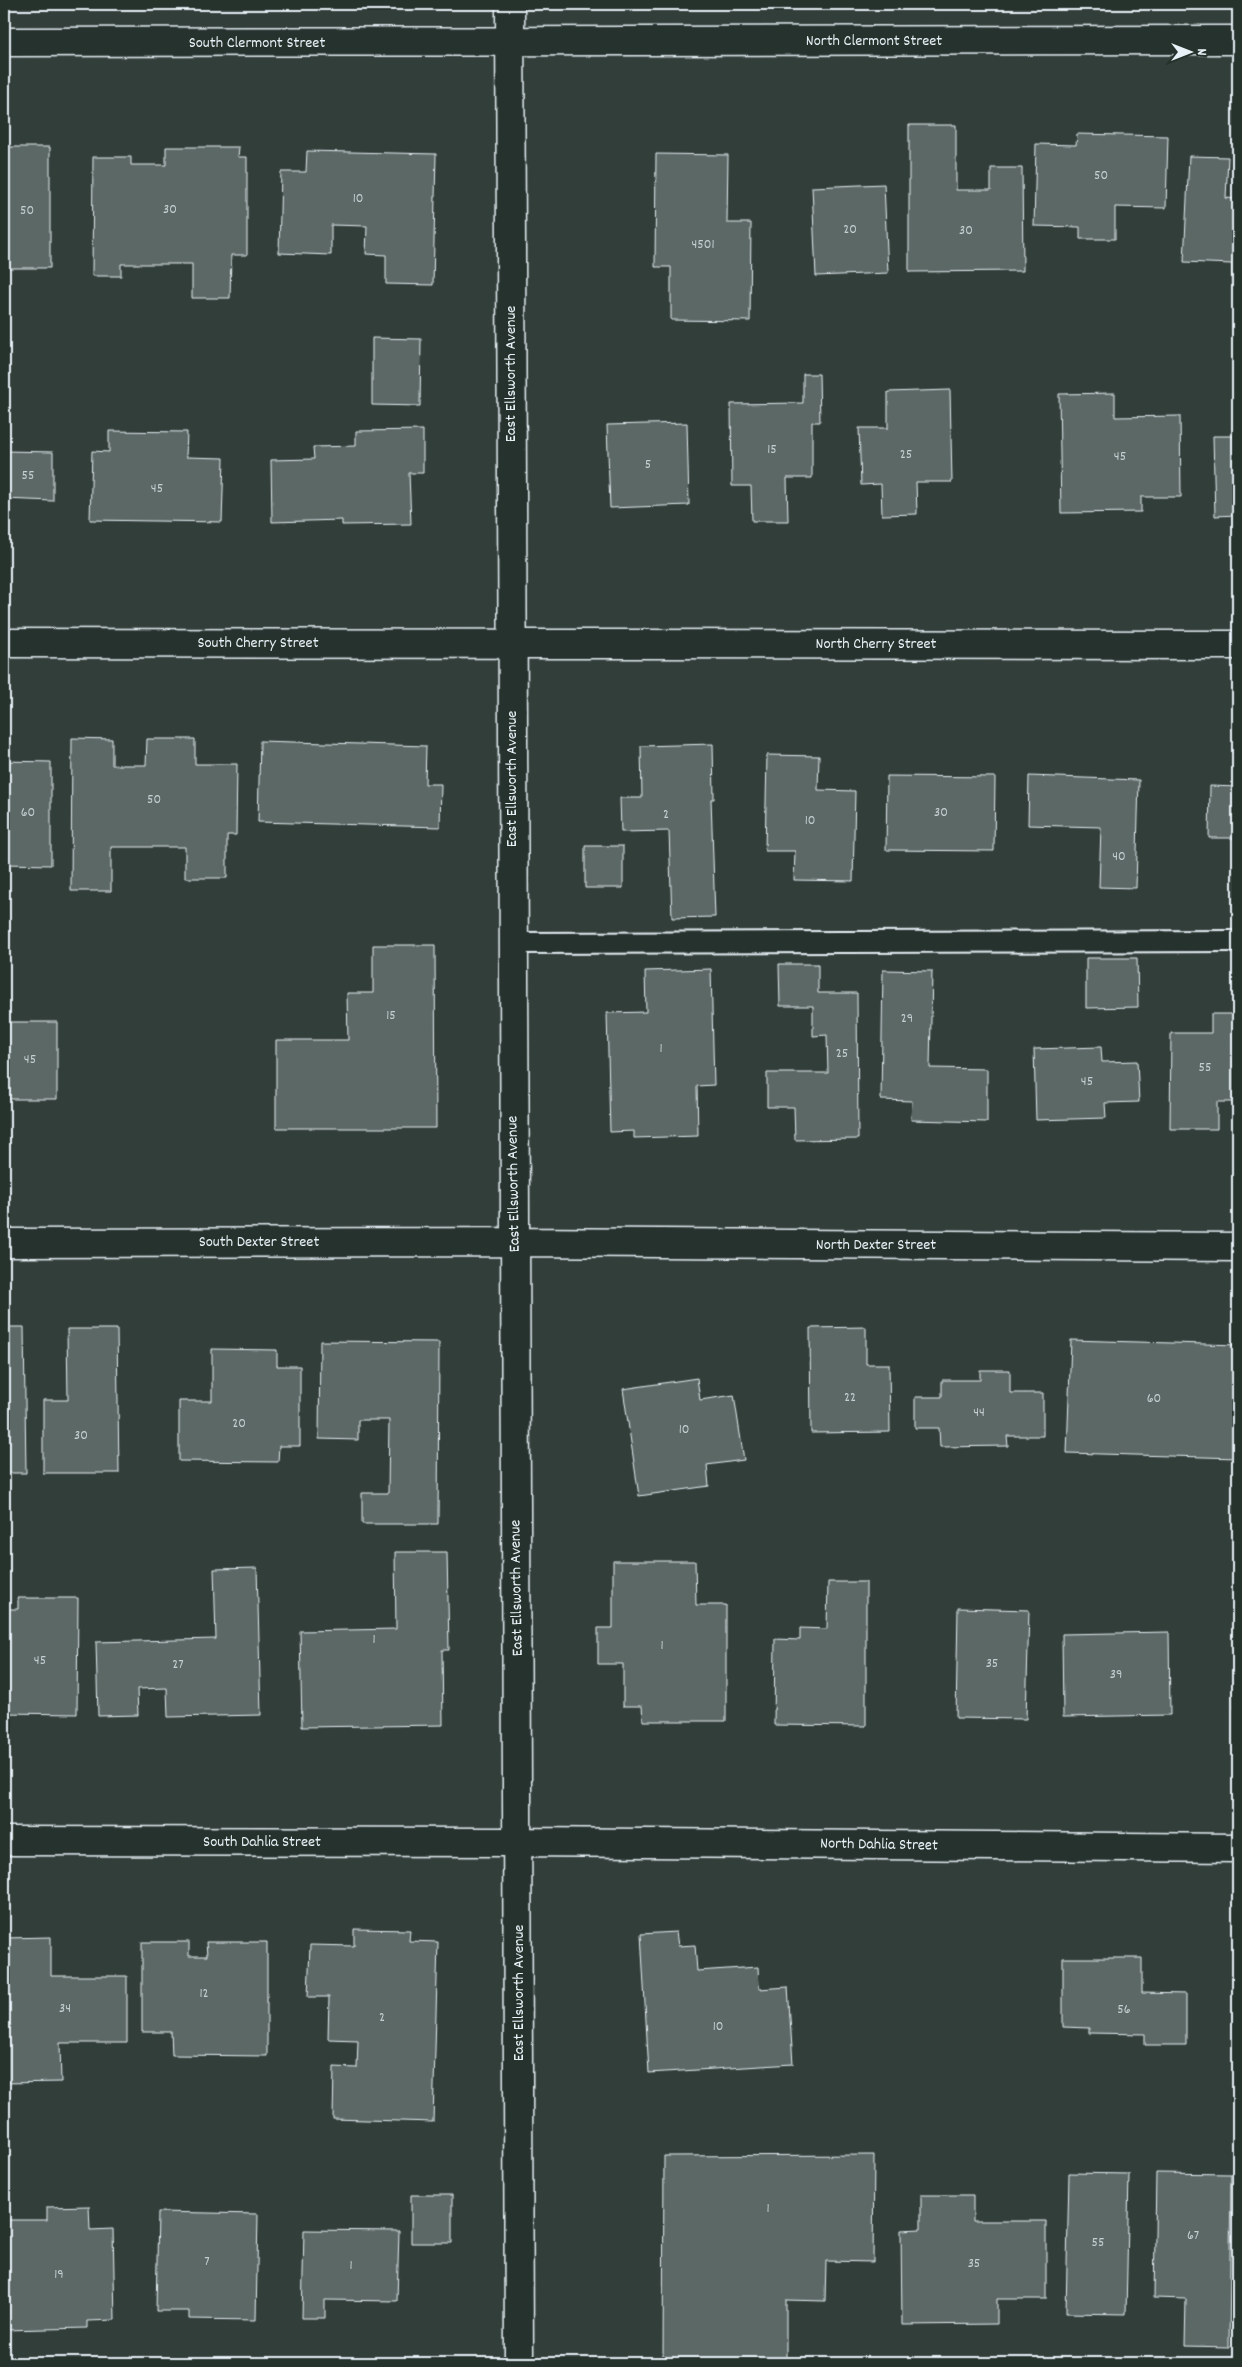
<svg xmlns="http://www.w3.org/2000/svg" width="1242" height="2367" viewBox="0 0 1242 2367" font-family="Dekko,sans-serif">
	<rect width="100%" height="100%" fill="#323e39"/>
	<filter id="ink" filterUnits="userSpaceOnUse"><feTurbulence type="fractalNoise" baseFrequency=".02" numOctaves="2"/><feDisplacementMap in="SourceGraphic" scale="10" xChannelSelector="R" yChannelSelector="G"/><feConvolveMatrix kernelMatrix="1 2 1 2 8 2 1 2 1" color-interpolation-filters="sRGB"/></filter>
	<g filter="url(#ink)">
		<path fill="#5c6865" stroke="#e8f1f8" d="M909 125H956V190H991V168H1022L1023 271 909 272Z
			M1077 134 1168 136 1166 208 1115 207V239H1080V227L1034 226 1036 144 1076 145Z
			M6 147H50V268H6V258H4V164H6Z
			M166 147H239L238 157H247V255H231L230 298H192V264H121V276H92L93 157H131V165H166Z
			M307 151 436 154 433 285 386 284V255L366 254 367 226 331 225V255L279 253 281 172H306Z
			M656 154 728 155 727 223H751L750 321 671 320V267H655Z
			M1189 156 1228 157 1226 198 1238 199V285H1232V264L1184 262Z
			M884 184 888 273 816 276 812 187Z
			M372 338 421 339 420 406 372 405Z
			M803 374H819L820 422H812V478H787L788 521H752L751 486H732L731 404 803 403Z
			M950 390 952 482H916L917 514 882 515 881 484 861 485 859 428H888V392Z
			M1115 393V417L1180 416 1181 497H1141V512L1061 513 1059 394Z
			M687 423 689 505 610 508 607 425Z
			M423 430V473H409L411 524 342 525V520L272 522 271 460 314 459 313 447 356 446V431Z
			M109 431 187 432 186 457 224 458 222 522 90 520 92 451 109 452Z
			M1213 436H1238V515L1215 516Z
			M4 451 53 452V501L4 499Z
			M72 738 112 739V765H146L147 739H195V764H237L236 835H227V878H185V847H111V891H71Z
			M260 741 426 746 425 784H441L440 827 258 822Z
			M713 744 714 799H711L715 917 672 918 669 831 621 832 620 798H642L641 746Z
			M767 755 819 756 818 790 855 791 853 881 794 880 795 851H765Z
			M4 761 51 762V865L4 864Z
			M887 776 995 777 994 851 886 850Z
			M1029 776 1139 780 1136 888 1099 887 1101 827 1028 825Z
			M1210 786 1238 787V838H1209Z
			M585 846H623V888H585Z
			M373 945H435L436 1128H276V1040H348L347 993H373Z
			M1086 958H1137L1138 1007 1086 1008Z
			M779 964H818V993H857L858 1139 795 1140 794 1107H767V1073H828L827 1035 813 1036V1006H780Z
			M711 969 714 1085 697 1086 698 1136 634 1138V1131L610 1132 607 1013 646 1012 645 971Z
			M883 970 932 971 930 1068 987 1069V1122L911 1120 912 1101 881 1100Z
			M1211 1014H1238V1102H1217V1129H1170L1171 1033H1211Z
			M4 1022H57V1099H4Z
			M1101 1047 1102 1062 1137 1061 1139 1102 1105 1103 1106 1118 1036 1120 1034 1049Z
			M4 1327H24L26 1473H4Z
			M866 1327V1364H889L890 1432 811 1433 810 1328Z
			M67 1329H117L119 1473H43V1400H68Z
			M1071 1340 1238 1345V1458L1067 1453Z
			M320 1341 439 1342 438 1524H362V1493H388L389 1420H358V1440L319 1439Z
			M212 1349 277 1350V1366H300V1446H279L278 1462 179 1461V1401H212Z
			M980 1370H1010V1393H1043V1436H1007L1008 1446 940 1447 939 1428H915V1397H942V1380H980Z
			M697 1378 700 1400 734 1395 744 1460 707 1465 709 1486 639 1496 623 1389Z
			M395 1552H447L449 1650H442L443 1725 302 1727 300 1631 396 1629Z
			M613 1561H695L696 1605H726V1721H643L642 1706H623V1664H598V1628H613Z
			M257 1568 261 1715 168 1717 167 1688 137 1689 138 1715 98 1716 96 1642 216 1639 214 1569Z
			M828 1582H866V1726L774 1725 775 1639 800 1640V1628L827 1629Z
			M18 1598H78L77 1714 4 1713V1609H18Z
			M958 1608 1029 1610 1026 1719 956 1718Z
			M1237 1621H1238V1709H1235Z
			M1169 1632 1170 1715 1063 1717 1062 1634Z
			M354 1929 410 1930 409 1941 438 1942 433 2122 333 2119 334 2067 357 2068 358 2040 328 2039 329 1997H308L310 1945 354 1946Z
			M676 1932 678 1946 695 1945 697 1971 758 1967 759 1989 788 1987 793 2064 649 2073 641 1934Z
			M51 1937V1976H127V2043H60L61 2082 4 2083V1938Z
			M142 1942H189V1956H207L206 1942H267V2056L172 2055 171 2032H142Z
			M1063 1958H1142V1993L1186 1994V2045H1145V2034L1089 2033V2028L1063 2027Z
			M874 2155 873 2262 826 2261 825 2301 786 2300V2363H663L664 2156Z
			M1069 2173 1129 2174 1126 2314 1066 2313Z
			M1156 2173 1231 2174 1229 2347 1185 2346 1186 2299 1154 2298Z
			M411 2195H452V2243H411Z
			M921 2195H973V2221H1046V2299H997V2324L902 2325 901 2230 921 2229Z
			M89 2206 90 2230 113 2229 115 2320 87 2321V2328L4 2330V2220H47V2207Z
			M158 2212 258 2214 256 2320 189 2319V2311H156Z
			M304 2230 399 2231 397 2301 325 2300V2318H302Z"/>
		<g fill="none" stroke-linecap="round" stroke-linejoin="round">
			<defs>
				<path id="service" d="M512 943 1238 941"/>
				<path id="minor" d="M510 4C510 790 520 1577 519 2363
					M4 42 1238 40
					M4 643 1238 645
					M4 1243 514 1242 1238 1247
					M4 1841 520 1842 1238 1848"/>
			</defs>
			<use href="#service" stroke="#e8f1f8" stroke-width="24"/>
			<use href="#minor" stroke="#e8f1f8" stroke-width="31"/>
			<use href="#service" stroke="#26332d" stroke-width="20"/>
			<use href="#minor" stroke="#26332d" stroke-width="28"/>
		</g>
	</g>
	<g text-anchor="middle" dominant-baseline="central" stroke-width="4" stroke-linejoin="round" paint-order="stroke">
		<g font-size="14" fill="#c5cfd3">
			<text x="1101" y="176">50</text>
			<text x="358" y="199">10</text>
			<text x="170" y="210">30</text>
			<text x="27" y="211">50</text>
			<text x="850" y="230">20</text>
			<text x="966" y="231">30</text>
			<text x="703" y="245">4501</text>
			<text x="772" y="450">15</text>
			<text x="906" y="455">25</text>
			<text x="1120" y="457">45</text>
			<text x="648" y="465">5</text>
			<text x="28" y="476">55</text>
			<text x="157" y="489">45</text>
			<text x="154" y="800">50</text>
			<text x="28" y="813">60</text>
			<text x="941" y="813">30</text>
			<text x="666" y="815">2</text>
			<text x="810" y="821">10</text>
			<text x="1119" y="857">40</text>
			<text x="391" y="1016">15</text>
			<text x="907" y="1019">29</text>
			<text x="661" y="1049">1</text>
			<text x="842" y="1054">25</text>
			<text x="30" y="1060">45</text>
			<text x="1205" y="1068">55</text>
			<text x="1087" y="1082">45</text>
			<text x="850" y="1398">22</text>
			<text x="1154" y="1399">60</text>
			<text x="979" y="1413">44</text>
			<text x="239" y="1424">20</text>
			<text x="684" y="1430">10</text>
			<text x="81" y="1436">30</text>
			<text x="374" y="1640">1</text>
			<text x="662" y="1646">1</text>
			<text x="40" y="1661">45</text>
			<text x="992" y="1664">35</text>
			<text x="178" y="1665">27</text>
			<text x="1116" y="1675">39</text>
			<text x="204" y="1994">12</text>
			<text x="65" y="2009">34</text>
			<text x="1124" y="2010">56</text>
			<text x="382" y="2018">2</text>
			<text x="718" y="2027">10</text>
			<text x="768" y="2209">1</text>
			<text x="1193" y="2236">67</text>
			<text x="1098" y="2243">55</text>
			<text x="207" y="2262">7</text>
			<text x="974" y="2264">35</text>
			<text x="351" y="2266">1</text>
			<text x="59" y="2275">19</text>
		</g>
		<g font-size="16" fill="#e8f1f8" stroke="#26332d">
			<text x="874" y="41">North Clermont Street</text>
			<text x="257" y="43">South Clermont Street</text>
			<text transform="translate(511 374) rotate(-90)">East Ellsworth Avenue</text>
			<text x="258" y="643">South Cherry Street</text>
			<text x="876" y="644">North Cherry Street</text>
			<text transform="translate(512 779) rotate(-90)">East Ellsworth Avenue</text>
			<text transform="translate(514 1184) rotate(-91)">East Ellsworth Avenue</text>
			<text x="259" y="1242">South Dexter Street</text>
			<text x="876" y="1245">North Dexter Street</text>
			<text transform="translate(517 1588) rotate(-91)">East Ellsworth Avenue</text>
			<text x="262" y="1842">South Dahlia Street</text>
			<text transform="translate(879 1845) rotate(1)">North Dahlia Street</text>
			<text transform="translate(519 1993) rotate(-90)">East Ellsworth Avenue</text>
		</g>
	</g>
	<rect width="1242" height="2367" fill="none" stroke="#26332d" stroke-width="20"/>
	<rect x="10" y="10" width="1222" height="2347" fill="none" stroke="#e8f1f8" stroke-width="2" filter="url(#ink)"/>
	<g transform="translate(1190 52) rotate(90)" stroke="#26332d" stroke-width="4" paint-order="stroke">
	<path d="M0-4L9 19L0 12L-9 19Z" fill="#e8f1f8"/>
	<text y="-8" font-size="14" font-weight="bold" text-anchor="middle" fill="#e8f1f8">N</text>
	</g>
</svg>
